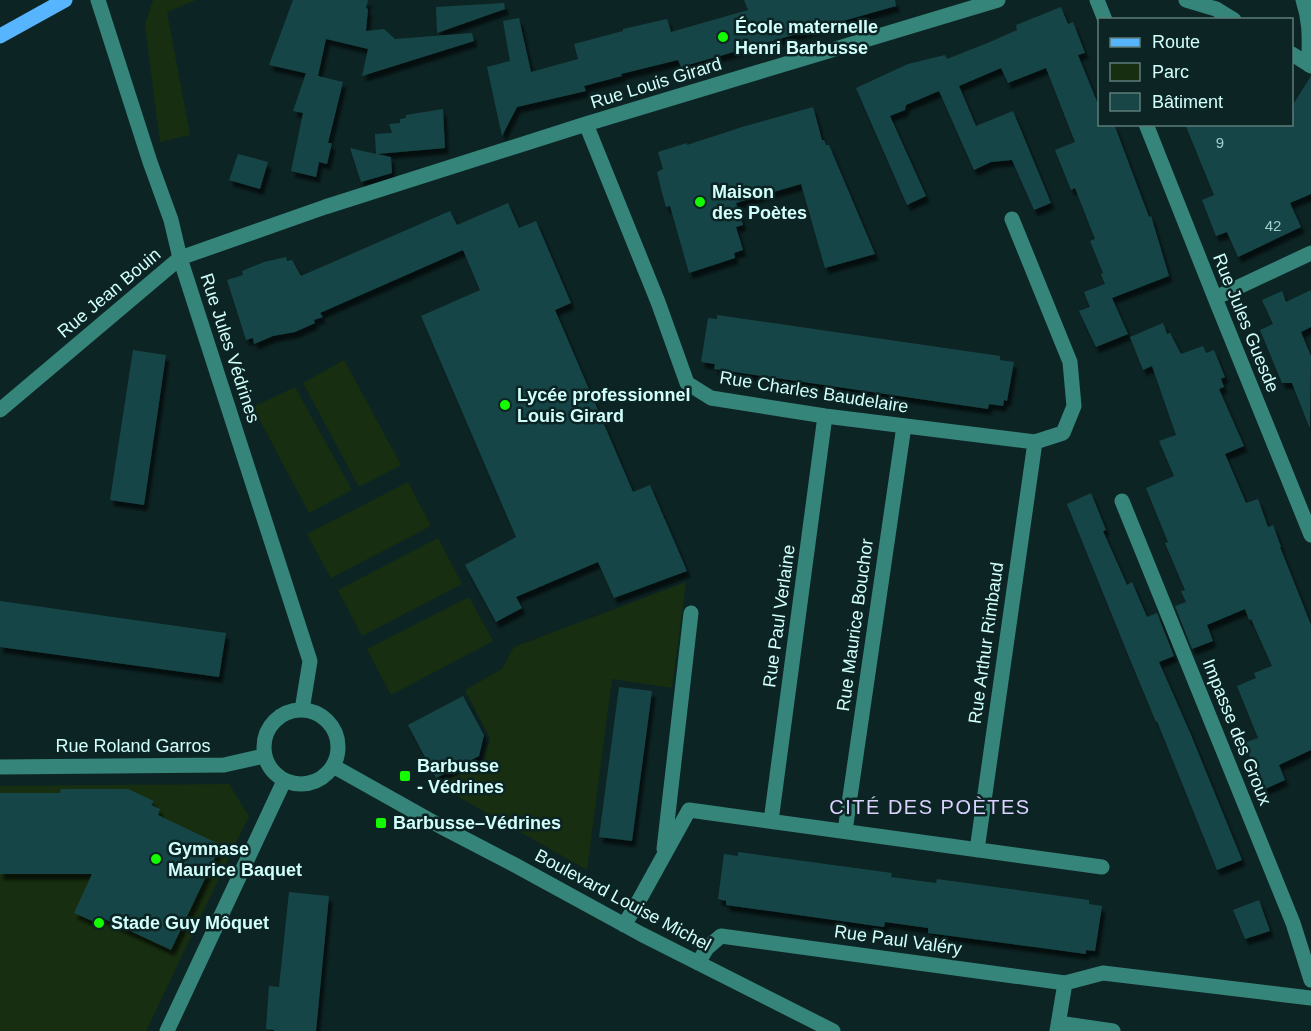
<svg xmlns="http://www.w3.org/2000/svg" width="1311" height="1031" viewBox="0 0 1311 1031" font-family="Helvetica,sans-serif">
	<defs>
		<filter id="shadow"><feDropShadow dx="3.5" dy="6" stdDeviation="1.5" flood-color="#0009"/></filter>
	</defs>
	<rect width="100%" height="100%" fill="#0d2424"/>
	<path fill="#172e10" d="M153 0H196L167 12 190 135 160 142 145 25Z
		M344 360 401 465 359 487 303 383Z
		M295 387 352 490 309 513 253 407Z
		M408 482 431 526 331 578 307 534Z
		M438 538 462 584 362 636 338 590Z
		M686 582 672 688 612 679 587 870 436 784 483 763 490 738 465 690 502 669 514 647Z
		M469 597 493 641 391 695 367 649Z
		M229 784 249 816 146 1031H0V786Z"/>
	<path fill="#184546" filter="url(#shadow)" d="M293 0H368L366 8 368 9 366 31 384 29 395 39 472 33 474 41 362 76 368 49 326 39 318 76 269 65Z
		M744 0H895L896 6 681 67 678 60 621 74 622 76 584 86 586 91 517 107 502 136 487 67 510 61 503 21 519 18 531 72 578 59 574 44 623 31V29L667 19 671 32 748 10Z
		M504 3 505 9 437 33 436 7Z
		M1061 7 1068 24 1073 22 1085 53 1078 55 1100 109V124H1114L1149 217 1151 216 1169 276 1112 298 1128 334 1096 347 1079 311 1090 307 1084 292 1105 284 1101 274 1103 273 1090 241 1095 239 1075 188 1071 190 1055 150 1075 142 1046 68 1008 83 1001 68 959 86 976 126 1013 111 1051 203 1034 210 1012 160 991 162 974 170 939 91 906 105 905 110 890 116 926 196 907 205 856 88 908 64 945 55 947 59 990 42 1017 30 1016 25Z
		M306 73 343 82 328 143H332L327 164 319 162 316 177 291 171 303 113 293 111Z
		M1311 76V194L1290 203 1301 227 1238 257 1227 232 1216 236 1202 200 1214 195 1185 124H1292V106Z
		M813 107 822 140H824L826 145H829L875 254 825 268 801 184 736 203 743 225 736 227 743 250 734 253 735 258 689 273 670 206 666 207 661 189 657 172 663 169 658 152 687 143V145L742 127Z
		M443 109 445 148 377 154 391 157 392 173 361 182 350 148 376 154 375 134 392 133 389 124 400 123V119L406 118V115Z
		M238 154 268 162 260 189 229 180Z
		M508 203 519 228 536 221 571 303 555 310 633 492 650 485 687 571 614 598 598 562 516 597 522 608 496 622 465 565 516 537 421 316 480 290 463 250 320 313 323 317 314 320 315 323 295 332 273 336 254 344 253 338 246 340 227 280 243 275 242 271 264 262 286 257 287 261 292 260 301 276 450 211 457 225Z
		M1311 290V327L1301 332 1311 356 1310 429 1292 383H1282L1260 330 1273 324 1262 300 1282 291 1286 302Z
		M717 315 1000 356V360L1014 362 1007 401 1004 400 1003 406 989 404 988 409 714 369 715 364 701 362 708 318 717 319Z
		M1163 323 1167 334 1170 333 1181 354 1203 346 1206 353 1214 350 1225 377 1221 379 1224 387 1219 389 1244 446 1225 454 1246 503 1258 499 1268 527 1273 525 1281 547H1280L1311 625V750L1279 765 1285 780 1265 789 1261 780 1260 781 1244 743 1258 738 1237 686 1256 678 1254 673 1272 666 1251 619 1249 620 1245 609 1207 625 1213 641 1192 649 1175 606 1186 602 1181 591 1185 590 1165 543 1168 542 1146 488 1174 476 1159 441 1176 435 1152 366 1143 370 1130 337Z
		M133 350 166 355 144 505 110 500Z
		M1091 493 1106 530 1103 531 1127 585 1132 582 1147 617 1157 613 1174 656 1159 662 1191 735 1242 860 1217 870 1157 721 1156 722 1127 652 1067 504Z
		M0 601 226 633 219 677 0 647Z
		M619 687 652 691 632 841 599 837Z
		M463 696 484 735 479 756 436 778 408 725Z
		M61 789H128L154 801 151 805 160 809 158 815 221 845 171 950 100 917 97 923 74 913 92 874H0V793H60Z
		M738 852 892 873 891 877 936 883 937 879 1089 900V904L1102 906 1095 951 1086 950V954L928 933V928L885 922 884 927 726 905V901L718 899 724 854 738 856Z
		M289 892 329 896 316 1031H274V1030L266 1029 269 986 279 987Z
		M1259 900 1270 931 1245 939 1233 910Z"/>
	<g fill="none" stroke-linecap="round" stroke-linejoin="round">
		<path stroke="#36857a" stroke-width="15" d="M98 0 150 162 171 220 180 258 310 661 302 710
			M1097 0 1105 20
			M1186 0 1216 9 1234 20
			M1303 0C1311 24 1309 41 1309 65
			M1292 54 1311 66
			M586 124 658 302 687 383 711 398 825 416 1035 442 1063 433 1074 406 1070 362 1012 219
			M1146 124 1215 298 1311 535
			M1215 298 1311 253
			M0 410 180 258 325 207 586 124 998 0
			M1122 501 1293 923 1311 980
			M264 747a37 37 0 1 1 74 0a37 37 0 1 1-74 0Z
			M333 766 440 826 513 864 641 934 833 1031
			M0 767 224 765 264 756
			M771 821 825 416
			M845 831 904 426
			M664 849 691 613
			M977 850 1035 442
			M624 925 637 904 689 810 1102 867
			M698 963 707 948 721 936 1065 983 1057 1031
			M1065 983 1103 973 1311 998
			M1059 1023 1113 1031
			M167 1031 284 781"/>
		<path stroke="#57b4ff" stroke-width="15" d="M0 36 65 0"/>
	</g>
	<g fill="#14fb00" stroke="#0d2424" stroke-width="2">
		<circle cx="723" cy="37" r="6"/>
		<circle cx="700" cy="202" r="6"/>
		<circle cx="505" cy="405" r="6"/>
		<rect x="399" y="770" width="12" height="12" rx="3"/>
		<rect x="375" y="817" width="12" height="12" rx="3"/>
		<circle cx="156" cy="859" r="6"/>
		<circle cx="99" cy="923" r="6"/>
	</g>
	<g text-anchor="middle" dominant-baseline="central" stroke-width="5" stroke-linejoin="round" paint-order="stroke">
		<g font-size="15" fill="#a2d0ce">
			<text x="1220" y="142">9</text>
			<text x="1273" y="225">42</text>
		</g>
		<g font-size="18" font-weight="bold" fill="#d0fffc" stroke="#0d2424" text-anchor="start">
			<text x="735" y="27">École maternelle<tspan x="735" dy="21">Henri Barbusse</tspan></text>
			<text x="712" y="192">Maison<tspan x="712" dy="21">des Poètes</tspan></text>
			<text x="517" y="395">Lycée professionnel<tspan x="517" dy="21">Louis Girard</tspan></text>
			<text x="417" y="766">Barbusse<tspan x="417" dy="21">- Védrines</tspan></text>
			<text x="393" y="823">Barbusse–Védrines</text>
			<text x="168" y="849">Gymnase<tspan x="168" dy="21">Maurice Baquet</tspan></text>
			<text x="111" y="923">Stade Guy Môquet</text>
		</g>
		<g font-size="18" fill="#d0fffc" stroke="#0d2424">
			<text transform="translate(656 83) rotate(-17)">Rue Louis Girard</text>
			<text transform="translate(109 293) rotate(-40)">Rue Jean Bouin</text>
			<text transform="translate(1246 323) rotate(68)">Rue Jules Guesde</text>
			<text transform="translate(230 348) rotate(72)">Rue Jules Védrines</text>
			<text transform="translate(814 392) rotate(9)">Rue Charles Baudelaire</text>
			<text transform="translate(779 616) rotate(-82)">Rue Paul Verlaine</text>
			<text transform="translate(855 625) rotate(-82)">Rue Maurice Bouchor</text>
			<text transform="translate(986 643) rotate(-82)">Rue Arthur Rimbaud</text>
			<text transform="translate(1237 732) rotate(68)">Impasse des Groux</text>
			<text x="133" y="746">Rue Roland Garros</text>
			<text transform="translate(623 900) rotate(28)">Boulevard Louise Michel</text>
			<text transform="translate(898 940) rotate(8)">Rue Paul Valéry</text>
		</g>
		<g font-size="20" letter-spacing="1.5" fill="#dbd2ff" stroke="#0d2424">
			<text x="930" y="807">CITÉ DES POÈTES</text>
		</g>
	</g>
	<rect x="1098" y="18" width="195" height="108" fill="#0d2424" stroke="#5b7c7a" stroke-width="1.5"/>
	<rect x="1110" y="38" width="30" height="9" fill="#57b4ff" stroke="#5b7c7a" stroke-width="1.5"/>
	<text x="1152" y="48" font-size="18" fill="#d0fffc">Route</text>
	<rect x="1110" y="63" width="30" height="18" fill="#172e10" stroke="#5b7c7a" stroke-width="1.5"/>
	<text x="1152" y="78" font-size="18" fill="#d0fffc">Parc</text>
	<rect x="1110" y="93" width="30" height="18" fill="#184546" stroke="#5b7c7a" stroke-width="1.5"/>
	<text x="1152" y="108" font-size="18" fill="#d0fffc">Bâtiment</text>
</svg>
